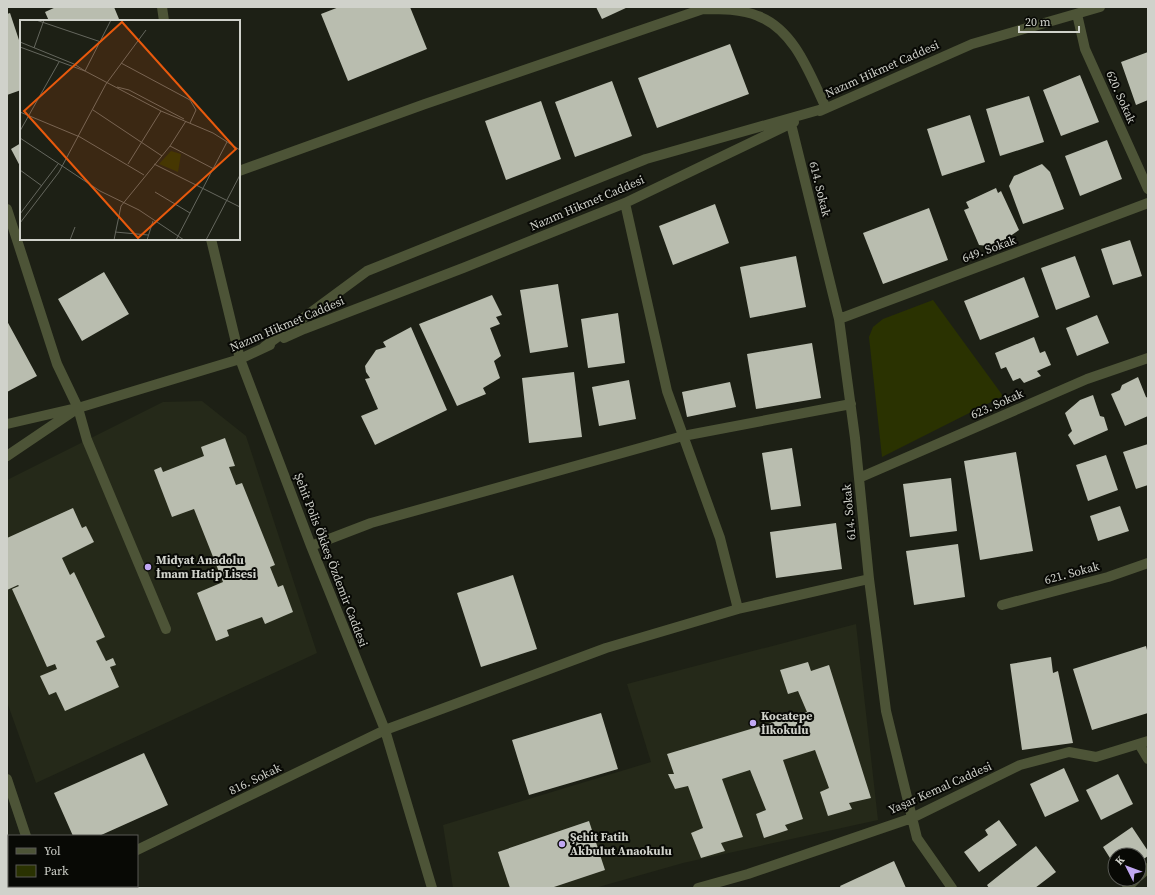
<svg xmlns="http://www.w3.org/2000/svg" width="1155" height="895" viewBox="0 0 1155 895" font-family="'Source Serif 4',serif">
	<rect width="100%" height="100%" fill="#1d2015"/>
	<path fill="#252919" d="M202 401 246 436 317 653 36 783 7 702V480L163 402Z
		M856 624 878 820 683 863 595 888H453L443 825 651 762 627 684Z"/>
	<path fill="#2a3201" d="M933 300 1003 396 882 457 869 337 873 327 883 319Z"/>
	<path fill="#b9bdaf" d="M56 7H114L119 19 115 21H49L45 12Z
		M339 7H410L427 49 348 81 321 14Z
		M596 7H628L602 19Z
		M10 13 21 46V90L7 95V14Z
		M730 44 749 94 657 128 638 78Z
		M1148 52V100L1136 105 1121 62Z
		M1080 75 1099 122 1061 136 1043 90Z
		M612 81 632 136 575 157 555 102Z
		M1029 96 1044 142 1000 156 986 109Z
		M541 101 561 159 506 180 485 121Z
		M970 115 985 162 942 176 927 129Z
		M1107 140 1122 179 1080 196 1065 156Z
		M21 143V168L11 149Z
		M1042 164 1050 172 1064 209 1023 224 1009 186 1014 176Z
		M996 188 998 193 1001 191 1019 230 1006 239 988 246 979 245 964 210 969 208 966 202Z
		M715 204 729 243 673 265 659 226Z
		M929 208 948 260 883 284 863 233Z
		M1130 240 1142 276 1113 285 1101 249Z
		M796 256 806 307 750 318 740 267Z
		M1075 256 1090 297 1056 310 1041 268Z
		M104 272 129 314 82 341 58 299Z
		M1024 277 1039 317 980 340 964 301Z
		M558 284 568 347 530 353 520 290Z
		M492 295 502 315 496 317 500 324 490 328 501 356 494 361 500 378 483 388 486 394 457 406 419 324Z
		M618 313 625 363 588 368 581 319Z
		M1097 315 1109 343 1077 356 1066 328Z
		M7 321 37 376 7 392Z
		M411 327 447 410 375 445 361 416 378 409 365 379 370 378 366 372 365 366 376 350 386 347 383 342Z
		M1034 337 1040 353 1045 351 1051 365 1037 371 1041 376 1024 383 1020 378 1013 381 1006 367 1001 369 995 353Z
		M812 343 821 398 756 409 747 354Z
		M574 372 582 437 529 443 522 378Z
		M1138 377 1146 397 1148 398V416L1125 426 1111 394 1120 390 1122 385Z
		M629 380 636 419 599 426 592 387Z
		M730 382 736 407 687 417 682 392Z
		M1093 395 1100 416 1104 417 1108 430 1074 445 1068 435 1072 431 1065 413 1080 400Z
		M225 438 235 466 229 467 236 485 242 483 275 565 270 567 278 587 283 585 293 612 265 624 262 617 227 630 229 636 216 641 197 593 223 582 194 509 172 517 154 470 161 467 163 472 204 456 201 447Z
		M1148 444V485L1136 489 1123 452Z
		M792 448 801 506 771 510 762 453Z
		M1016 452 1033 551 980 560 964 461Z
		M1106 455 1118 490 1088 501 1076 465Z
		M951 478 957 531 910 537 903 484Z
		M1120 506 1129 531 1098 541 1090 516Z
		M73 508 82 528 86 526 94 542 62 558 70 575 74 572 105 637 96 641 106 661 113 658 116 665 110 667 119 687 65 711 56 692 49 695 40 676 57 669 55 664 47 667 12 589 19 586 18 585 7 590V538Z
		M836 523 842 569 776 578 770 532Z
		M958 544 965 597 914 605 906 551Z
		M513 575 537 649 481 667 457 593Z
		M1146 646 1148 654V713L1092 730 1073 669Z
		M1051 657 1053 673 1058 671 1073 743 1022 750 1010 664Z
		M808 662 811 671 829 665 871 798 849 803 852 809 828 816 820 792 829 788 815 750 783 760 803 819 785 825 788 830 764 838 756 814 766 810 750 770 722 779 743 837 721 843 725 851 701 858 691 833 703 828 688 786 675 789 668 774H674L667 754 807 712 798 691 788 694 780 670Z
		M601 713 618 769 529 795 512 740Z
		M144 753 168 805 99 836H73L54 793Z
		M1064 768 1079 801 1045 817 1030 784Z
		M1118 774 1133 804 1101 820 1086 790Z
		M999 820 1017 845 979 872 964 852 988 835 985 830Z
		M589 821 605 870 551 888H510L498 852Z
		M1132 827 1148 851V856L1139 862V855H1115V866L1103 847Z
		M1036 846 1056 872 1035 888H989L987 885Z
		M894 861 906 888H841L840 886Z
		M7 863 9 867V887L7 888Z"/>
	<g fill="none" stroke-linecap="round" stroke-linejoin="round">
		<path stroke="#4d5437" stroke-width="10" d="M162 7 164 21
			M1077 14 1085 49 1148 189
			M820 111 972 44 1100 7
			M791 124 839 319 855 438 869 579 886 711 917 838 952 888
			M239 171 425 104 703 9C720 9 742 9 758 16 795 30 810 75 826 108L646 159 367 271 264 347
			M625 203 667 391 720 538 738 609
			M7 209 57 364 78 408 87 440 166 629
			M211 239 240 359 311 546 385 730 432 888
			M839 319 1148 203
			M284 338 304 329 463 268 625 203 794 122
			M7 424 72 409
			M7 456 78 408 240 359 270 345
			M859 478 1087 379 1148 358
			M311 546 371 523 683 436 851 404
			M1002 605 1108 577 1148 563
			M1139 744 1148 759
			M7 779 26 836
			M137 850 385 730 606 648 738 609 869 579
			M1139 876 1148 868
			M44 886V888
			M59 888 63 886
			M698 888 748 874 912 818 1020 765 1069 752 1096 757 1148 741
			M1127 888 1136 879"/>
	</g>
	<g fill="#c1a8f3" stroke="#080905" stroke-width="1.5">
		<circle cx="148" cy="567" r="4"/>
		<circle cx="753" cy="723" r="4"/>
		<circle cx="562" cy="844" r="4"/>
	</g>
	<g text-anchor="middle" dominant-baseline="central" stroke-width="4" stroke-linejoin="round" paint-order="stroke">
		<g font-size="12" fill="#d0d2cb" stroke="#080905">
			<text transform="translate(882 69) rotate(-24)">Nazım Hikmet Caddesi</text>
			<text transform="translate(1121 97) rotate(66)">620. Sokak</text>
			<text transform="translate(820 189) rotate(76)">614. Sokak</text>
			<text transform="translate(587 203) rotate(-23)">Nazım Hikmet Caddesi</text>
			<text transform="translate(989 249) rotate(-20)">649. Sokak</text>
			<text transform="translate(287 324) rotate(-23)">Nazım Hikmet Caddesi</text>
			<text transform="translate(997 404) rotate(-24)">623. Sokak</text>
			<text transform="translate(849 512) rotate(-95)">614. Sokak</text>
			<text transform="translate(331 560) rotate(69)">Şehit Polis Ökkeş Özdemir Caddesi</text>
			<text transform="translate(1072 573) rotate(-15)">621. Sokak</text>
			<text transform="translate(255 779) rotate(-26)">816. Sokak</text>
			<text transform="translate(940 788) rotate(-24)">Yaşar Kemal Caddesi</text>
		</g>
		<g font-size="12" font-weight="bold" fill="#d0d2cb" stroke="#080905" text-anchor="start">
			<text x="156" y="560">Midyat Anadolu<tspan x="156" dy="14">İmam Hatip Lisesi</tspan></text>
			<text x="761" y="716">Kocatepe<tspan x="761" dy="14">İlkokulu</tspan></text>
			<text x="570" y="837">Şehit Fatih<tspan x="570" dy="14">Akbulut Anaokulu</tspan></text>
		</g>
	</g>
	<g transform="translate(20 20)">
		<rect width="220" height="220" fill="#1d2015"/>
		<path d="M151 131 161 134 158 152 139 144Z" fill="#2a3201"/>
		<path fill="none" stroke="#65675e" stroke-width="1" d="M16 0 81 22M0 22 54 44 65 51 91 0M0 27 65 51 141 91 193 113 220 130M14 28 24 0M101 43 170 80 176 90 170 103M97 67 109 70 164 99M73 90 142 136M0 92 60 117 124 155M0 111 39 42M0 118 80 171 119 190 164 220M150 126 194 149M108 144 141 91M134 144 220 187M0 150 22 166M135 172 170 193M0 194 38 144M0 203 39 152 86 64 126 10M95 212 128 215M50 220 55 207M94 220 101 186 150 126 166 101M127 220 133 201M156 220 207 122M186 220 220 155"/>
		<path fill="#e8590c" fill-opacity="0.15" stroke="#e8590c" stroke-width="2" d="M102 2 216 129 118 218 4 91Z"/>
		<rect width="220" height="220" fill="none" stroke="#d0d2cb" stroke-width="2"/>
	</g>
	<rect width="1155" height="895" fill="none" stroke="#d0d2cb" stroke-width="16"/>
	<rect x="8" y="835" width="130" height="52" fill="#080905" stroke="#585954"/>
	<rect x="16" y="848" width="20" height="6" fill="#4d5437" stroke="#585954"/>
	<text x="44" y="855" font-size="12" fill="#d0d2cb">Yol</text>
	<rect x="16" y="865" width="20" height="12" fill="#2a3201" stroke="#585954"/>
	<text x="44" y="875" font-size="12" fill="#d0d2cb">Park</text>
	<g transform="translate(1127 867) rotate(312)"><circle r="19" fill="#080905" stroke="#585954"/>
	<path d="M0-3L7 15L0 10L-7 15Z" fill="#c1a8f3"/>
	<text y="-6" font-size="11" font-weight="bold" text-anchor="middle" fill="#d0d2cb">K</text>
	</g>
	<path d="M1019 26v6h60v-6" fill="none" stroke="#d0d2cb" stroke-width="2"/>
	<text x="1025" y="26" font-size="12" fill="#d0d2cb" stroke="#080905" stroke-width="3" paint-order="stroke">20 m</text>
</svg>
